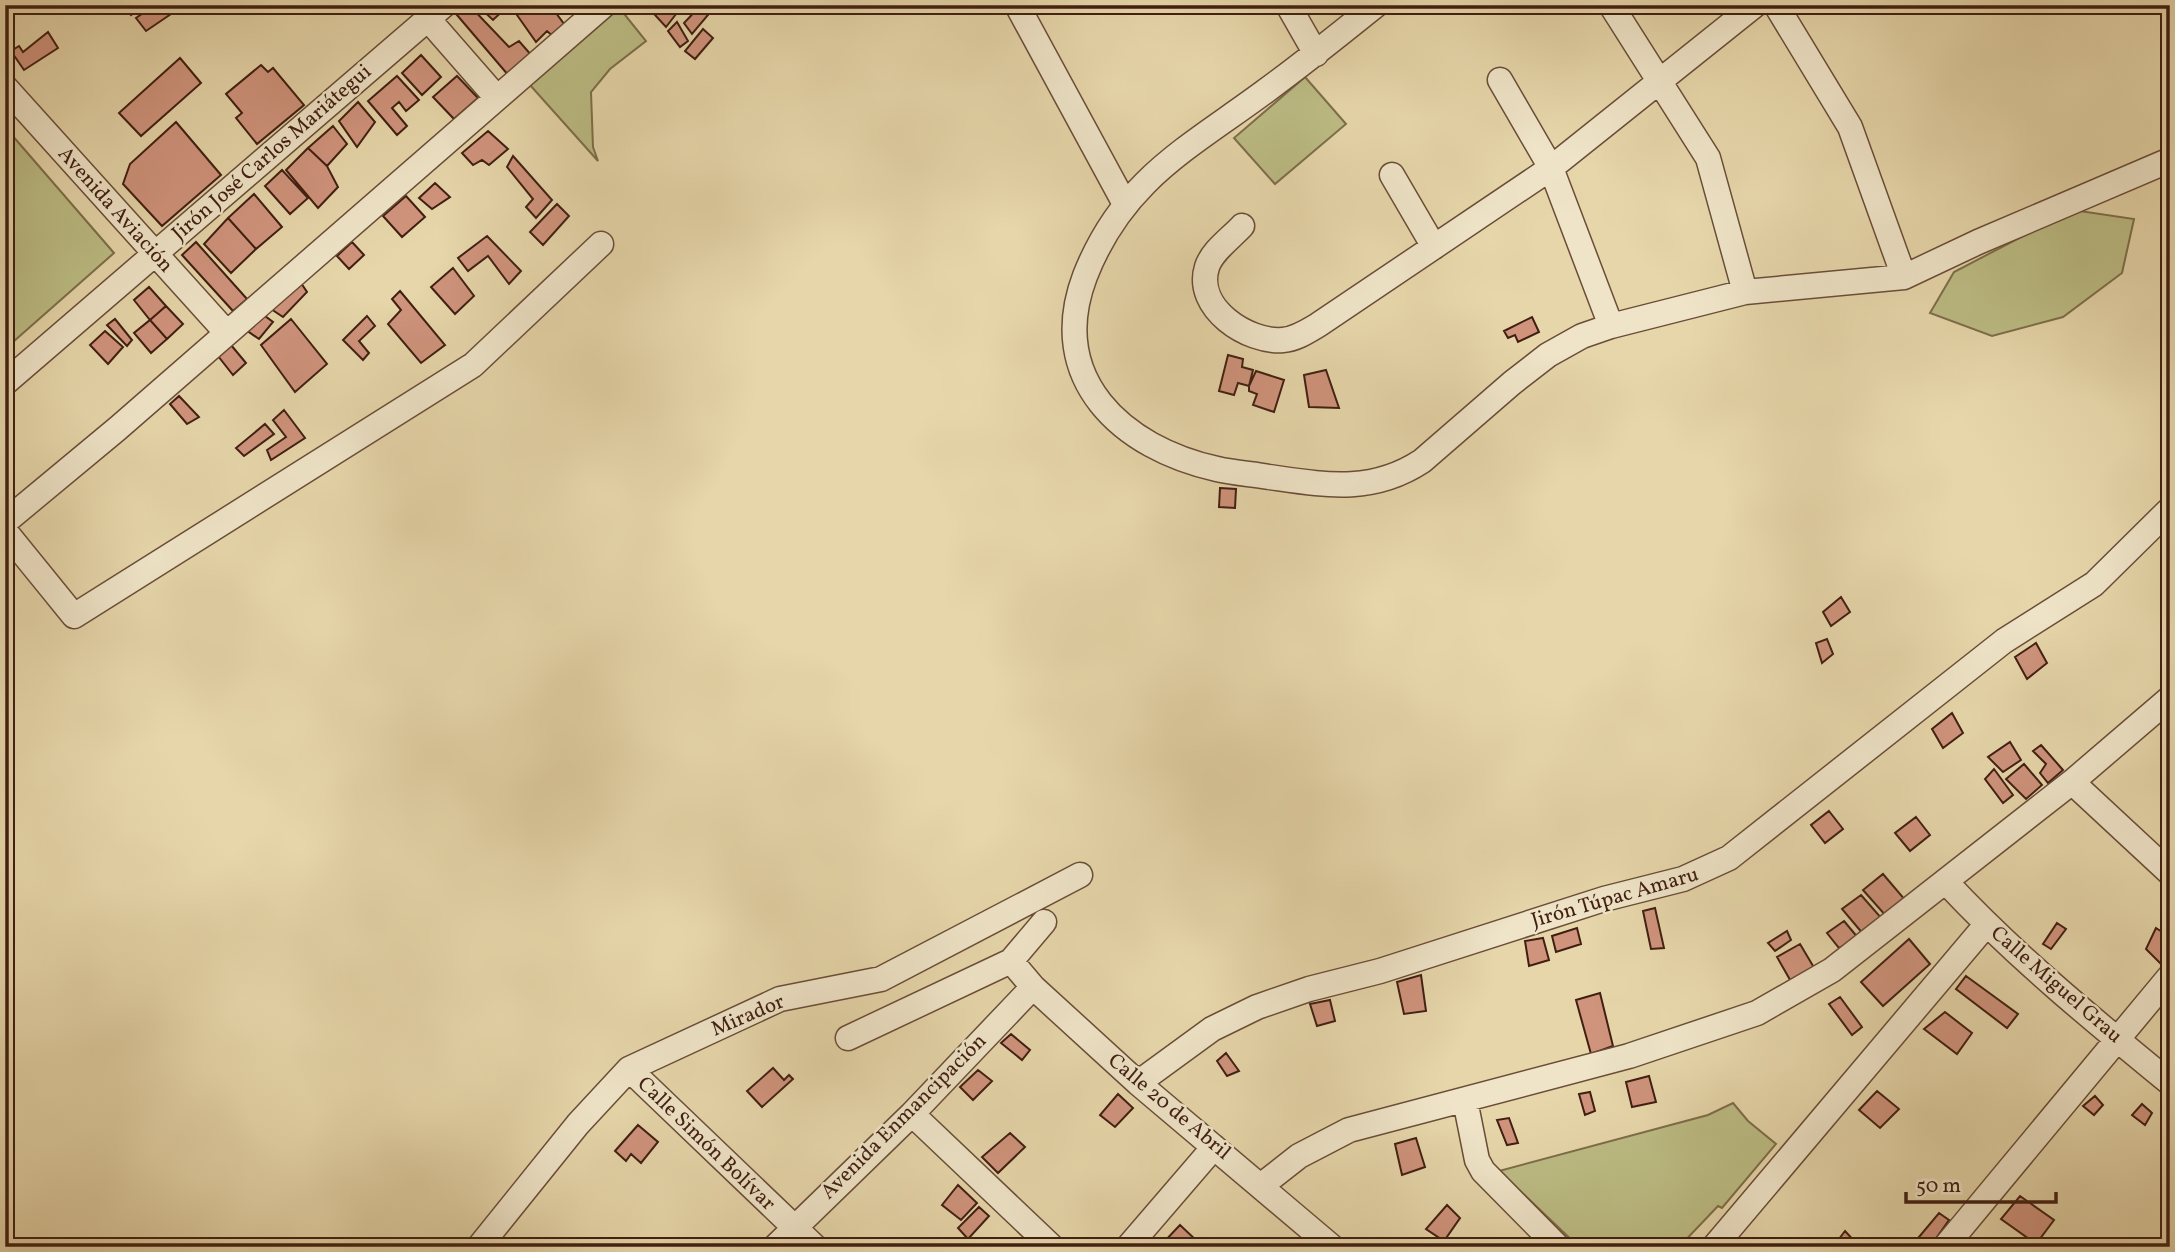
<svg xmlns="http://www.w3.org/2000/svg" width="2175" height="1252" viewBox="0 0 2175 1252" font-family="Vollkorn,serif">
	<rect width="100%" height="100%" fill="#e6d6aa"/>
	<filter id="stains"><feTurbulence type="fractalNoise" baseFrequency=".00286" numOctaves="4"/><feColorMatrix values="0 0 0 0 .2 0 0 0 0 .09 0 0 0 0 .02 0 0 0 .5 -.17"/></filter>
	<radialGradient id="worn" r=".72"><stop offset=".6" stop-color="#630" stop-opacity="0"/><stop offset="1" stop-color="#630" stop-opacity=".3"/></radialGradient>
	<path fill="#bcbc84" stroke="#7e6e4b" stroke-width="2" d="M617 5 646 41 610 69 591 92 593 147 598 161 530 85Z
		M1305 77 1346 124 1275 184 1234 138Z
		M5 127 114 253 5 349Z
		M2073 210 2134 219 2122 273 2063 317 1992 336 1930 313 1954 272Z
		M1733 1103 1748 1121 1776 1144 1722 1208 1718 1206 1679 1247H1579L1499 1171 1708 1115Z"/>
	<path fill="#d0947d" stroke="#401f12" stroke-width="2" d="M124 5H145L131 15Z
		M155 5H165L171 14 146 31 136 18Z
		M469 5 509 47 519 41 532 56 509 76 457 15Z
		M477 5H509L493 20Z
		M532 5H550L567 28 556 39 547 31 536 42 517 15Z
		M664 5H683L666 27 655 15Z
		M701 5 713 9 692 34 684 23Z
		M677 22 688 41 680 47 668 31Z
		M703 29 713 38 695 59 685 51Z
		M48 32 58 48 24 70 11 51 19 46 23 52Z
		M421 55 441 77 422 95 402 73Z
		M180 58 201 83 141 136 119 113Z
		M261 65 268 72 273 68 304 105 257 144 236 118 242 113 226 94Z
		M397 76 419 100 406 111 399 102 392 108 407 126 397 135 368 101Z
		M457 76 478 98 454 119 433 97Z
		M358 102 375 122 357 147 339 121Z
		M176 122 221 175 162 226 123 184 130 164Z
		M333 126 347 144 327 166 308 148Z
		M488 131 508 149 489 165 482 160 473 165 462 153Z
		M308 148 327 166 338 187 318 208 286 170Z
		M513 156 552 200 536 218 526 207 533 199 507 167Z
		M282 170 308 198 290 214 265 186Z
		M435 183 450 197 432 209 419 198Z
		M254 194 282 227 256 249 228 218Z
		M406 196 425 217 402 237 383 216Z
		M557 204 569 216 543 245 530 232Z
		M228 218 256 249 231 273 204 244Z
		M487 236 521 271 509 284 488 256 468 271 458 258Z
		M196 242 247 299 233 311 182 255Z
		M352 242 364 255 349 269 337 256Z
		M453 268 474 296 455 314 431 287Z
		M299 280 307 292 283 317 268 307Z
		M149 287 166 306 150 320 134 300Z
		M400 291 445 345 421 363 388 324 401 310 392 299Z
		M166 306 183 324 167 339 150 320Z
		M261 313 273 322 259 339 246 330Z
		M367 316 375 326 359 341 369 353 363 360 343 340Z
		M1532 317 1539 332 1518 342 1515 335 1508 338 1504 331Z
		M115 319 132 340 127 346 107 325Z
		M291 319 327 364 295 392 261 345Z
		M150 320 167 339 151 353 134 333Z
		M105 331 123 347 108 364 90 345Z
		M231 345 246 363 233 375 218 356Z
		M1228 355 1243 359 1242 367 1253 370 1249 386 1238 383 1234 395 1219 391Z
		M1326 370 1339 408 1309 407 1304 375Z
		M1256 371 1284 380 1274 412 1253 405 1257 394 1249 391V386Z
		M179 396 199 417 187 424 170 404Z
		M284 410 305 438 271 460 267 450 286 437 273 420Z
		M265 424 274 434 244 456 236 448Z
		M1220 488 1236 489 1235 508 1219 507Z
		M1841 597 1850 612 1831 626 1823 612Z
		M1827 639 1833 654 1822 663 1816 643Z
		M2036 643 2047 663 2027 679 2015 657Z
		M1952 713 1963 733 1943 748 1932 729Z
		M2010 742 2021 760 2003 772 1988 757Z
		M2041 745 2063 770 2048 783 2040 773 2046 764 2033 751Z
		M2024 764 2042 785 2026 799 2006 779Z
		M1994 769 2013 795 2003 803 1985 779Z
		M1829 811 1843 829 1825 843 1811 825Z
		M1916 817 1930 835 1910 851 1895 833Z
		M1883 874 1906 901 1886 916 1863 890Z
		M1861 895 1883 920 1864 935 1842 909Z
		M1655 908 1664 948 1651 949 1643 911Z
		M1844 921 1859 939 1839 948 1827 933Z
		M2057 923 2066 929 2051 949 2043 944Z
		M1577 928 1581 944 1556 952 1552 936Z
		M2156 928 2170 937V954L2162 965 2146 949Z
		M1787 931 1791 940 1775 951 1768 943Z
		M1543 938 1549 960 1529 966 1525 941Z
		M1909 939 1930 964 1883 1006 1861 982Z
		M1800 944 1816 971 1793 985 1777 957Z
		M1421 975 1426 1011 1404 1014 1397 982Z
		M1966 976 2018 1014 2007 1028 1956 989Z
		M1600 993 1613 1046 1591 1054 1576 1000Z
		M1840 997 1862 1027 1852 1035 1829 1004Z
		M1330 1000 1335 1021 1317 1026 1310 1004Z
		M1945 1012 1972 1033 1957 1054 1924 1029Z
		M1011 1034 1030 1050 1022 1060 1001 1043Z
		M1226 1053 1239 1071 1227 1076 1217 1061Z
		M773 1068 784 1080 789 1075 793 1079 762 1107 747 1091Z
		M978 1070 992 1081 973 1100 960 1087Z
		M1649 1076 1656 1102 1632 1107 1626 1082Z
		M1877 1091 1899 1109 1880 1128 1859 1110Z
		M1590 1092 1595 1111 1585 1115 1579 1094Z
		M1118 1094 1133 1108 1115 1127 1100 1115Z
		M2095 1096 2103 1105 2094 1115 2083 1106Z
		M2142 1104 2152 1113 2145 1125 2132 1115Z
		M1509 1118 1518 1143 1507 1145 1497 1120Z
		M638 1125 658 1142 641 1163 631 1154 626 1161 615 1151Z
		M1010 1133 1025 1147 998 1173 982 1157Z
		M1416 1138 1425 1167 1402 1175 1395 1144Z
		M958 1185 977 1203 961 1220 942 1205Z
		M2020 1196 2054 1220 2036 1244 2001 1219Z
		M1447 1205 1460 1218 1444 1241 1426 1229Z
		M979 1207 989 1216 968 1239 958 1228Z
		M1939 1213 1949 1220 1930 1247 1919 1237Z
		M1180 1225 1198 1242 1193 1247H1165L1162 1244Z
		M1845 1231 1856 1243 1854 1247H1833Z"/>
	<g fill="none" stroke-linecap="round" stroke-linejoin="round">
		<defs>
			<path id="minor" d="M1017 5 1125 204
				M1288 5 1316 54
				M1376 5C1340 34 1304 63 1267 90 1189 148 1123 179 1085 276 1046 379 1122 448 1217 469 1234 473 1252 474 1269 477 1325 485 1372 494 1422 461L1512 383 1548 355 1582 336 1611 326 1745 292 1904 277 1978 242 2170 160
				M1611 5 1708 158 1745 292
				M1776 5 1850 127 1904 277
				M428 19 497 98
				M1500 80 1551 168 1611 326
				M5 87 226 332
				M1392 175 1434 247
				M1242 226C1231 238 1212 251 1207 267 1194 308 1248 343 1283 340 1296 339 1308 331 1318 325L1551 168 1755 5
				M5 383 444 5
				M5 522 117 429 604 5
				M5 531 74 616 473 365 601 244
				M2072 782 2170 873
				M1946 882C2015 956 2092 1019 2170 1083
				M1011 961 1033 987 1138 1083 1332 1247
				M848 1038 1011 961 1044 922
				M629 1069 815 1247
				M1138 1083 1212 1029 1257 1007 1309 989 1380 971 1604 899 1683 879 1729 858 2004 641 2094 584 2170 509
				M1465 1100 1477 1160 1483 1171 1558 1247
				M912 1114 1052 1247
				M1262 1185 1299 1156 1349 1130 1629 1056 1757 1013 1832 970 2072 782 2170 698
				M479 1247 578 1124 629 1069 780 999 881 979 1080 875
				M775 1247 912 1114 1033 987
				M1128 1247 1214 1147
				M1714 1247 1986 925
				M1945 1247 2170 976"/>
		</defs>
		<use href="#minor" stroke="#6a4d38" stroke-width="27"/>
		<use href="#minor" stroke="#efe4c8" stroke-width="24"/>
	</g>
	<g text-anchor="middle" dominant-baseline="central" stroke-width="5" stroke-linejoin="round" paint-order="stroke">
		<g font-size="21" fill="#401f12" stroke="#efe4c8">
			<text transform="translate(272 153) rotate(-41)">Jirón José Carlos Mariátegui</text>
			<text transform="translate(115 210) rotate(48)">Avenida Aviación</text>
			<text transform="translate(1615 898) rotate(-16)">Jirón Túpac Amaru</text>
			<text transform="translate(2056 985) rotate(41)">Calle Miguel Grau</text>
			<text transform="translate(748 1016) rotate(-23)">Mirador</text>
			<text transform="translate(1169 1107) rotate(40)">Calle 20 de Abril</text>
			<text transform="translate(904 1117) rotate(-45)">Avenida Enmancipación</text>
			<text transform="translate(706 1144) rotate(44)">Calle Simón Bolívar</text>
		</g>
	</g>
	<rect width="2175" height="1252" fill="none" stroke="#e6d6aa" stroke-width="28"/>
	<rect x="7" y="7" width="2161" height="1238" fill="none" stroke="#401f12" stroke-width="3.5"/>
	<rect x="14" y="14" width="2147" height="1224" fill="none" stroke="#401f12" stroke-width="2"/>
	<path d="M1906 1192v10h150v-10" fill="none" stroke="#401f12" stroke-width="3.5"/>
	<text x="1916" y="1192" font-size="21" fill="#401f12" stroke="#efe4c8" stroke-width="5" paint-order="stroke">50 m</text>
	<rect width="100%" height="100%" filter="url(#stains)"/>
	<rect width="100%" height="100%" fill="url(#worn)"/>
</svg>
